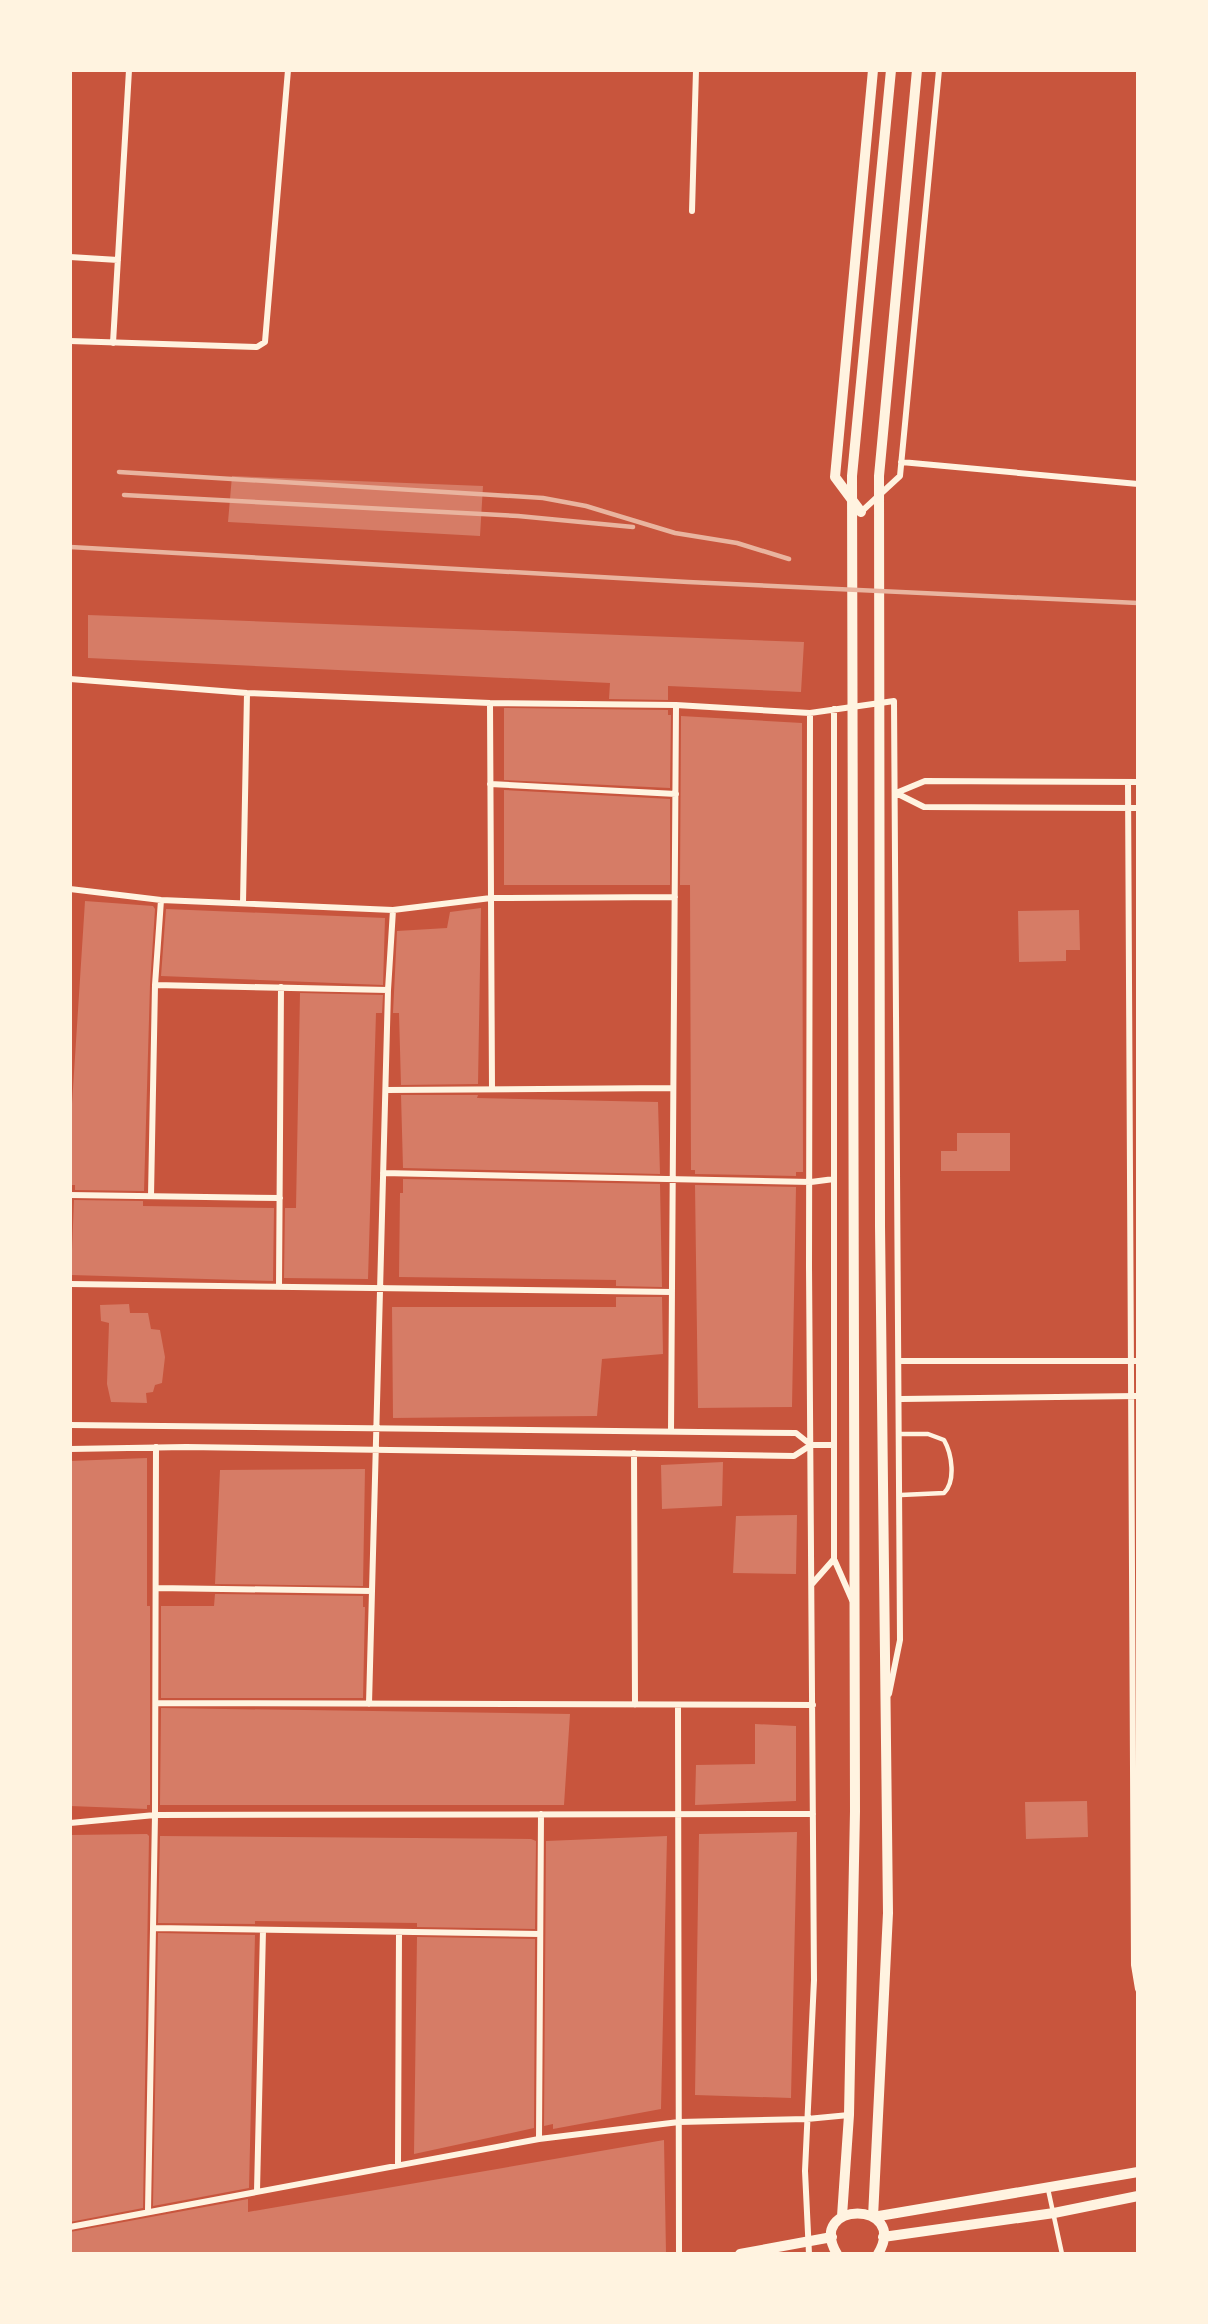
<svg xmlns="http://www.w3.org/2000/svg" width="1208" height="2324" viewBox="0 0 1208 2324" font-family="Figtree,sans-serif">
	<rect width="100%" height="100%" fill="#c8553d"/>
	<path fill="#d67c66" d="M232 476 483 486 480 536 228 522Z
		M88 615 804 642 801 692 668 686V700L609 699 610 683 88 658Z
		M504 708 668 710V715H671L670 788 504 780Z
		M681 716 802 723 803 1172H796V1176L695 1174V1170H691L690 885H680Z
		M504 790 670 799V885H504Z
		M85 901 153 906 155 909 150 985 144 1191 75 1190V1185H70V1135Z
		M481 908 478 1084 401 1085 399 1013H393L397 931 447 928 450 912Z
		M166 909 385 918 383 985 161 976Z
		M1079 910 1080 950H1066V961L1019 962 1018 911Z
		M300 993 383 995 382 1013H376L368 1279 284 1278 285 1208H296Z
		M401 1095H478L477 1098 658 1102 660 1174 403 1168Z
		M957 1133H1010V1171H941V1151H957Z
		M403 1179 660 1184 662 1287 616 1286V1280L399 1277 400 1193H403Z
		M695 1185 796 1187 792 1407 698 1408Z
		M74 1200 143 1201V1206L274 1208 273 1281 71 1275Z
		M616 1297H662L663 1354 602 1359 597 1416 393 1418 392 1307H616Z
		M129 1304 130 1313H148L151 1329 160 1330 165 1357 162 1383 155 1385 153 1392 146 1393 147 1403 111 1402 107 1384 109 1323 101 1321 100 1305Z
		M147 1458V1606H150V1805H147V1809L70 1806V1461Z
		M723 1462 722 1506 662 1509 661 1465Z
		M365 1469 363 1586 215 1584 220 1470Z
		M797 1515 796 1574 733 1573 736 1516Z
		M215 1594 363 1596V1607H365L363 1698H161V1606H214Z
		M161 1708 570 1714 564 1805H160Z
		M755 1724 796 1726V1801L695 1805 696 1765 755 1764Z
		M1087 1801 1088 1837 1026 1839 1025 1802Z
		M797 1832 791 2098 695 2095 699 1834Z
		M147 1834 149 1836 143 2208 70 2222V1835Z
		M160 1836 531 1839 536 1841 535 1929 417 1927V1923L255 1921V1924L158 1923Z
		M667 1836 661 2109 553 2129V2124L544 2126 546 1841Z
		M158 1933 255 1935 249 2188 153 2206Z
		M417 1937 535 1939 534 2128 414 2154Z
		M664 2140 666 2253H70V2232L248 2199V2212Z"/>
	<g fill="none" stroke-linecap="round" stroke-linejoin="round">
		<path stroke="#fff3e0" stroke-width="4.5" d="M901 1495 944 1493C956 1481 952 1454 944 1440L928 1434H901
			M1048 2189 1062 2254"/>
		<path stroke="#fff3e0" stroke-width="6" d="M692 211 696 70
			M70 257 118 260
			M70 341 257 347 265 342 288 70
			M113 343 129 70
			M901 462 1138 484
			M861 512 900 476 939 70
			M70 679 247 693 490 703 676 705 810 713 894 701 900 1640 889 1694
			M490 703 492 1089
			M834 709V1559L852 1600
			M1128 782 1134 1965 1138 1989
			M490 784 676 794
			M896 793 924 807 1138 808
			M896 793 925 781 1138 782
			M70 889 161 900 393 910 491 898 675 897
			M243 903 247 693
			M155 985 388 990
			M386 1090 673 1088
			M383 1173 811 1182 834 1179
			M70 1195 280 1198
			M151 1196 155 985 161 900
			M70 1284 672 1292
			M279 1286 281 987
			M901 1361H1138
			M901 1399 1138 1396
			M70 1425 796 1433 811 1445
			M671 1431 676 705
			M70 1449 186 1447 794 1456 811 1445H834
			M634 1453 635 1705
			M812 1584 834 1559
			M156 1588 372 1591
			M156 1703 813 1705
			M369 1704 388 990 393 910
			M678 1705 679 2254
			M70 1823 155 1815 813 1814
			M153 1928 540 1934
			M539 2139 541 1814
			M398 2165 399 1932
			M257 2191 263 1930
			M148 2211 155 1815 156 1447
			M70 2227 539 2139 679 2122 807 2119 849 2115
			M809 2254 805 2171 814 1980 809 1266 810 713"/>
		<path stroke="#fff3e0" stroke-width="10" d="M917 70 879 476 880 1226 888 1913 873 2217 1138 2172
			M861 512 835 477 873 70
			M842 2216 849 2115 855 1811 852 476 891 70
			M883 2237 1054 2213 1138 2196
			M740 2254 832 2237
			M837 2254C805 2200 910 2200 878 2254"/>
		<path stroke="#e9b49f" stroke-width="4.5" d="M119 472 543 498 586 506 675 533 737 543 789 559
			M124 495 518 516 633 527
			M70 547 688 582 1138 603"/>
	</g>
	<rect width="1208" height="2324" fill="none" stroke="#fff3e0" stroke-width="144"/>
</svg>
